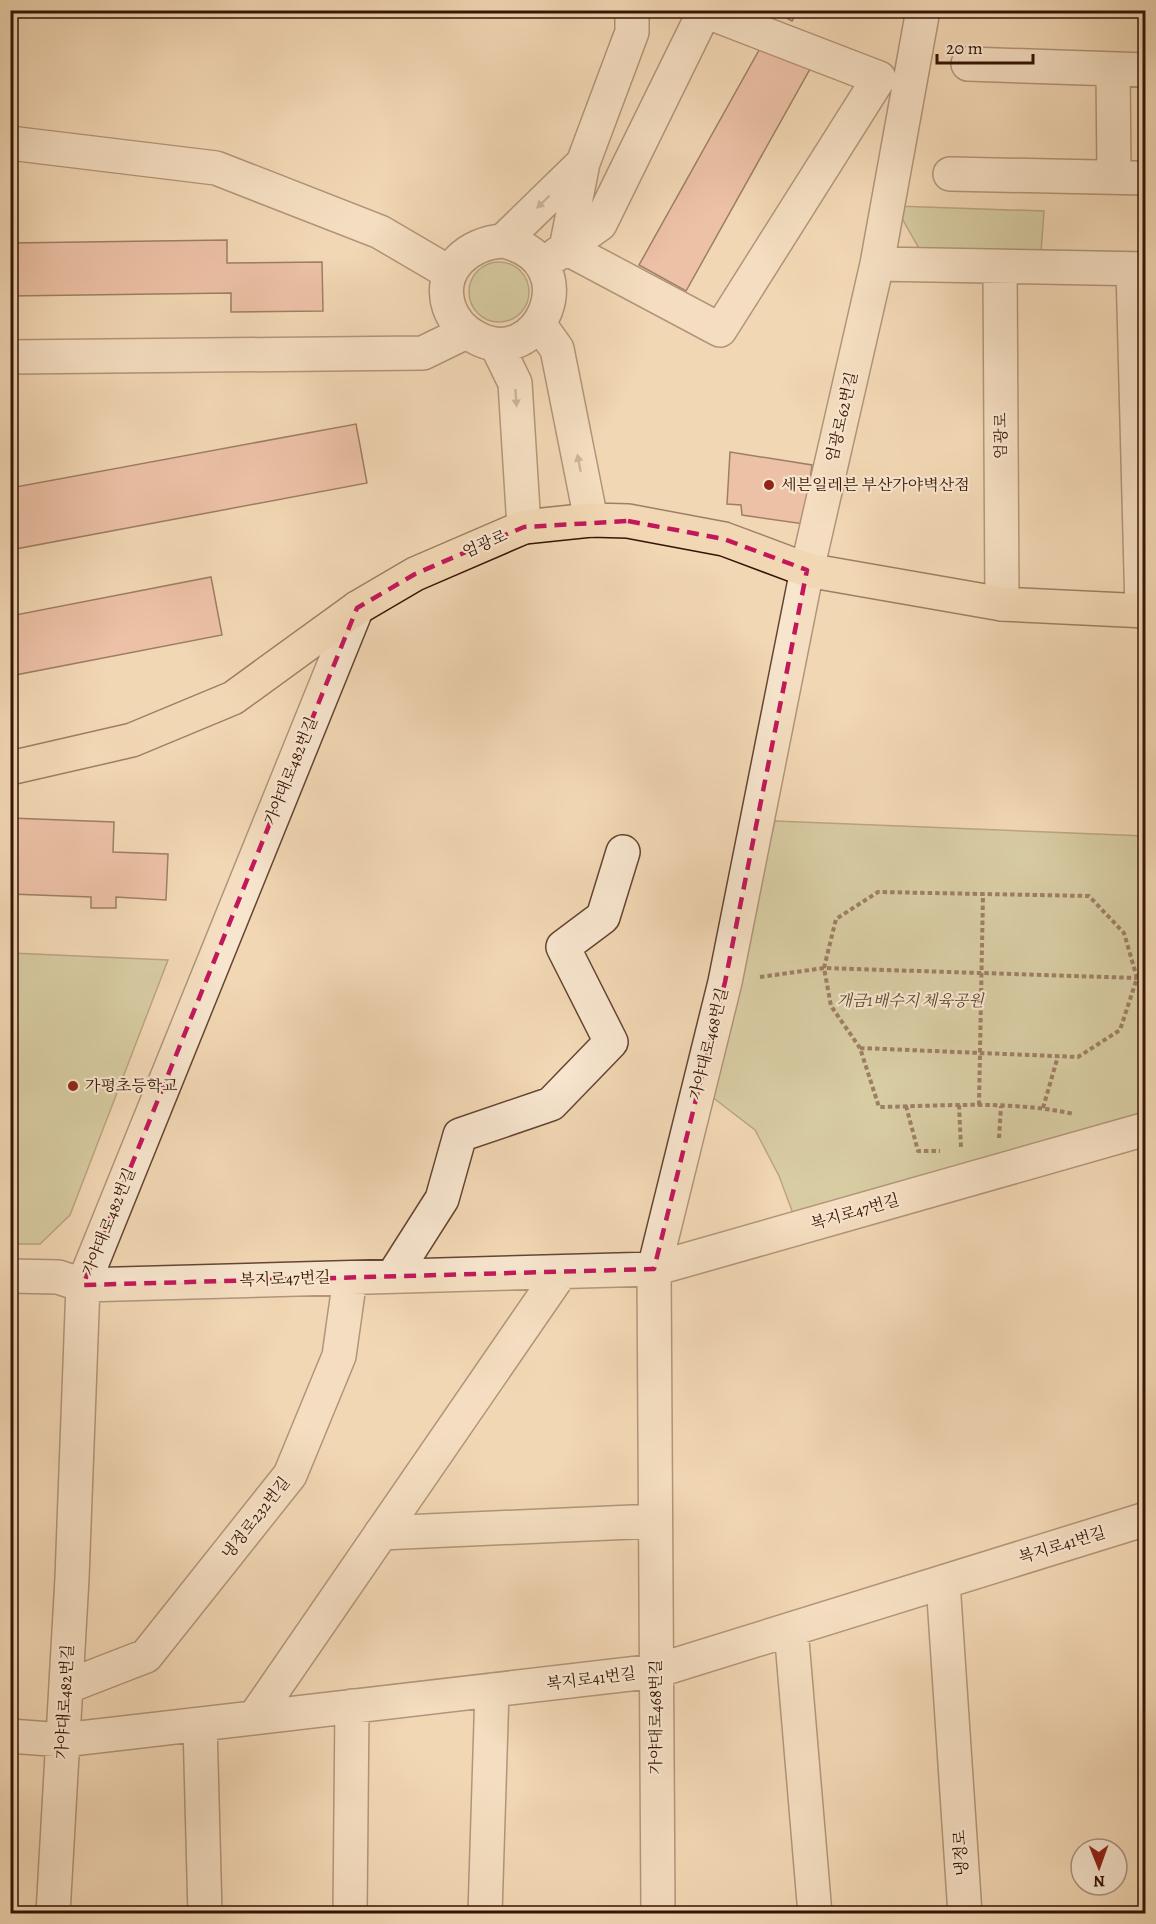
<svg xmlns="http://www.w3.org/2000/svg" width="1156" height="1924" viewBox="0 0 1156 1924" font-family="Alegreya,'Noto Serif KR',serif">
	<rect width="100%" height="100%" fill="#f2d7b4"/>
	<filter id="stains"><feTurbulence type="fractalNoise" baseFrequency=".00333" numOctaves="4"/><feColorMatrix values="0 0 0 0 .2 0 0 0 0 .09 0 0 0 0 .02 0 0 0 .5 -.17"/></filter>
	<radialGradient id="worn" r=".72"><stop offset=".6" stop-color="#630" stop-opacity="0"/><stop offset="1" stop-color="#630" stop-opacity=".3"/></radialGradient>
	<path fill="#b9be8e" stroke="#78694a" stroke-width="1.5" d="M895 206 1044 211 1041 252 920 250Z
		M469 292a30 30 0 1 1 60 0a30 30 0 1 1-60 0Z
		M775 821 1145 836V1116L794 1216 779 1176 755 1130 707 1093Z
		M11 953 168 960 70 1215 40 1244H11Z"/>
	<path fill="#e6a694" stroke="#361405" stroke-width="1.5" d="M772 10H798L792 21Z
		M763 43 810 69 686 291 639 265Z
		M227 240V263L322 262 323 311 231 312V293L10 296V243Z
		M356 424 367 483 10 550V488Z
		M730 452 812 465 804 524 742 515 741 505 727 504Z
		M211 577 222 635 10 676V616Z
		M10 818 114 822 113 852 168 854 166 900 116 897V908H91V897L10 894Z"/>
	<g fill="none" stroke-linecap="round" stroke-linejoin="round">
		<defs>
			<path id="minor" d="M632 10V32L583 163 566 248 720 330 879 78 705 11
				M968 64 1146 70
				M1113 69 1114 177
				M10 143 216 168 380 232 450 273
				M950 174 1146 178
				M503 241C591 261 538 374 475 337 462 330 454 321 449 307 437 269 469 243 503 241L583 163
				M556 255 600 224 705 10
				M877 264 1146 269
				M1000 267 1002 604
				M1133 269 1142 611
				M539 324 557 349 591 520
				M496 344 515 383 524 527
				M10 357 423 353 466 332
				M10 1276 58 1277 83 1285 654 1269 1146 1129
				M393 1276 442 1199 460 1135 551 1104 611 1042 563 947 603 917 623 852
				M381 1533 655 1521
				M943 1582 965 1914
				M791 1629 815 1914
				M66 1687 146 1656 290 1475 339 1356 350 1278
				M254 1718 561 1272
				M200 1724 205 1914
				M10 1736 63 1740 656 1671 1146 1519
				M53 1914 72 1578 83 1285 357 608
				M350 1914 352 1706
				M485 1914 492 1690
				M658 1914 654 1269 725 982 807 570 877 264 923 10"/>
			<path id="major" d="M10 768 132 740 233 698 357 608 415 574 524 527 591 520 628 521 724 539 807 570 1002 604 1146 611"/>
		</defs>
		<use href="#minor" stroke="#654531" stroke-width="36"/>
		<use href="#major" stroke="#361405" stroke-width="36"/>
		<path stroke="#361405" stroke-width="4" stroke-dasharray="4.5 3" stroke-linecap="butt" d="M760 977 824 968 1137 978
			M860 1048 1078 1057 1120 1030 1137 978 1124 933 1089 896 878 892 836 919 824 968 831 1006 860 1048 879 1107C944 1106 1010 1100 1074 1114
			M959 1105 961 1147
			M979 1105 983 894
			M906 1106 918 1151H940
			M1043 1108 1058 1056
			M999 1138 1001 1106"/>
		<use href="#minor" stroke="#f7e5ce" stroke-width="33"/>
		<use href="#major" stroke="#f2d7b4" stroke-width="33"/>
	</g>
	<defs><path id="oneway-solid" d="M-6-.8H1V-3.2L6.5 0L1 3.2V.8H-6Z" transform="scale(1.5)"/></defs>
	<g fill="#a08774">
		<use href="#oneway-solid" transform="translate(543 202) rotate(136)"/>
		<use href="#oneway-solid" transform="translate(516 398) rotate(86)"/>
		<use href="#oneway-solid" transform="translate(579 463) rotate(-101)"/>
	</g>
	<path d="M0 0H1156V1924H0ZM628 521 724 539 807 570 725 982 654 1269 83 1285 357 608 415 574 524 527Z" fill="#f2d7b4" fill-opacity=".55" fill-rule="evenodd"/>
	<path fill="none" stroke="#c2185b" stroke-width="4.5" stroke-dasharray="12 8" stroke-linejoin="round" d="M628 521 724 539 807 570 725 982 654 1269 83 1285 357 608 415 574 524 527Z"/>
	<g fill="#8f2418" stroke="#f7e5ce" stroke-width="2">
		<circle cx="769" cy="485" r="6"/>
		<circle cx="73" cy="1086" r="6"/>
	</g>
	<g text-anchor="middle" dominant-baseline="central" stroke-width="4.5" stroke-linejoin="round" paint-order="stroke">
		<g font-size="16" fill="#361405" stroke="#f7e5ce">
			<text transform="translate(842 417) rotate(-77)">엄광로62번길</text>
			<text transform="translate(1001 436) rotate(-90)">엄광로</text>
			<text transform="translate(485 544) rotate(-23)">엄광로</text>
			<text transform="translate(291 771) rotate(-68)">가야대로482번길</text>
			<text transform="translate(709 1044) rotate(-76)">가야대로468번길</text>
			<text transform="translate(855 1212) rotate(-16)">복지로47번길</text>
			<text transform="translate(109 1222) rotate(-68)">가야대로482번길</text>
			<text transform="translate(285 1279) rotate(-2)">복지로47번길</text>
			<text transform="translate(256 1518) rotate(-52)">냉정로232번길</text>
			<text transform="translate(1062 1545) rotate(-17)">복지로41번길</text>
			<text transform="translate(591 1679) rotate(-7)">복지로41번길</text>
			<text transform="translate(65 1702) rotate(-87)">가야대로482번길</text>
			<text transform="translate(656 1717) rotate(-90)">가야대로468번길</text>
			<text transform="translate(961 1853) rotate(-94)">냉정로</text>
		</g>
		<g font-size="16" fill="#361405" stroke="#f7e5ce" text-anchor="start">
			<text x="781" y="485">세븐일레븐 부산가야벽산점</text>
			<text x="85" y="1086">가평초등학교</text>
		</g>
		<g font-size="16" font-style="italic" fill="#5d472e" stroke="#f7e5ce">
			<text x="910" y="1001">개금1배수지 체육공원</text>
		</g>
	</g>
	<rect width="1156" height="1924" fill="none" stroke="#f2d7b4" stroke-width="36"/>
	<rect x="12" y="12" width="1132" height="1900" fill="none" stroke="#361405" stroke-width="3"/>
	<rect x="18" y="18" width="1120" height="1888" fill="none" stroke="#361405" stroke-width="1.5"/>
	<g transform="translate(1099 1867) rotate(179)"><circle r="28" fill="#f7e5ce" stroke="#aa917e" stroke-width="1.5"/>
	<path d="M0-4.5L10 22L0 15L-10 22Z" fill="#8f2418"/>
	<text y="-9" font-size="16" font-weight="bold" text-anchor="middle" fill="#361405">N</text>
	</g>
	<path d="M937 54v9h96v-9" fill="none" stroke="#361405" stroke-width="3"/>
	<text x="946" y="54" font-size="18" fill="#361405" stroke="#f7e5ce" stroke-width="4.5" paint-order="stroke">20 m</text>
	<rect width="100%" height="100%" filter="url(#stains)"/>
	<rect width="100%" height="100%" fill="url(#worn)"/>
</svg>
